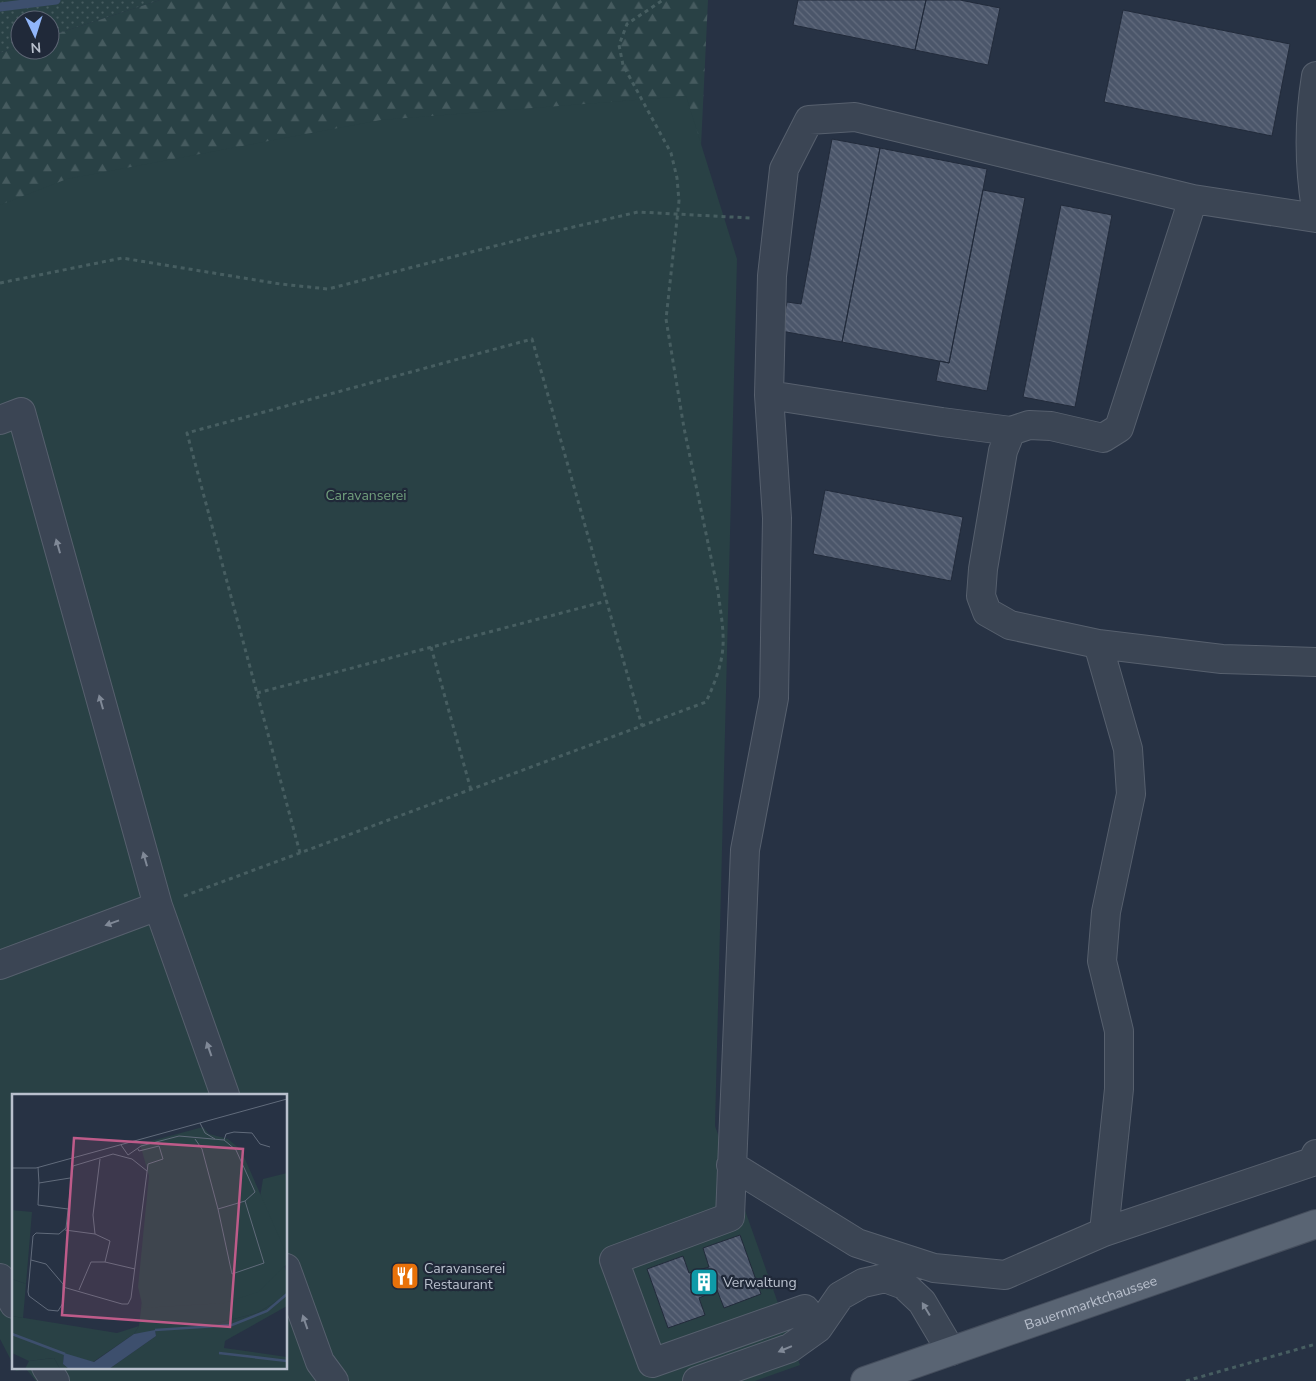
<svg xmlns="http://www.w3.org/2000/svg" width="1316" height="1381" viewBox="0 0 1316 1381" font-family="'Nunito Sans',sans-serif">
	<defs>
		<pattern id="grass-dots" width="8" height="8" patternUnits="userSpaceOnUse" patternTransform="scale(1.25)"><rect width="8" height="8" fill="#294145"/><path d="M2 2h.1M6 6h.1" fill="none" stroke="#465b5f" stroke-width="1.8" stroke-linecap="round"/></pattern>
		<pattern id="forest-firs" width="22" height="20" patternUnits="userSpaceOnUse" patternTransform="scale(1.25)"><rect width="22" height="20" fill="#294145"/><path d="M5 1l3.5 6h-7zM16 11l3.5 6h-7z" fill="#465b5f"/></pattern>
		<pattern id="building-back-hatch" width="6" height="6" patternUnits="userSpaceOnUse" patternTransform="scale(1.25)"><rect width="6" height="6" fill="#4b566a"/><path d="M-1 5l2 2M0 0l6 6M5-1l2 2" fill="none" stroke="#636c7e"/></pattern>
	</defs>
	<rect width="100%" height="100%" fill="#273244"/>
	<path fill="url(#grass-dots)" d="M0 0H160L50 36V20H20V46L0 53Z"/>
	<path fill="url(#forest-firs)" d="M160 0H708L697 229 0 266V53L20 46V50H50V36Z"/>
	<path fill="#294145" d="M686 96 737 259 715 1126 800 1365 755 1381H36L26 1369 16 1371 14 1367H286V1095H14V1366L0 1339V205L67 179 381 120Z"/>
	<g fill="none" stroke-linecap="round" stroke-linejoin="round">
		<path stroke="#3d4f6d" stroke-width="9" d="M0 7 56 0"/>
	</g>
	<path fill="url(#building-back-hatch)" stroke="#222b3b" d="M798 0H926L915 50 793 25Z
		M926 0H960L1000 8 988 65 915 50Z
		M1123 10 1290 44 1272 136 1104 102Z
		M832 139 880 148 842 342 781 331 787 302 801 304Z
		M880 148 987 169 949 363 842 342Z
		M983 190 1025 198 987 391 936 381 940 361 949 363Z
		M1061 205 1112 215 1075 407 1023 397Z
		M825 490 963 517 951 581 813 554Z
		M740 1235 761 1294 724 1308 717 1290 699 1298 705 1315 668 1328 647 1269 683 1256 689 1273 709 1267 703 1248Z"/>
	<g fill="none" stroke-linecap="round" stroke-linejoin="round">
		<defs>
			<path id="minor" d="M1316 76C1309 119 1309 166 1316 209
				M1193 199 1119 428 1103 438 1051 426 1029 425 1011 431 1003 451 983 569 981 596 987 612 1010 625 1098 644 1222 659 1316 662
				M769 395 942 422 1011 431
				M0 420 21 412 158 906 225 1095
				M1098 644 1128 749 1131 794 1106 912 1102 961 1119 1031V1089L1104 1232
				M0 965 158 906
				M731 1165 857 1243 934 1268 1005 1275 1104 1232 1312 1162 1316 1154
				M286 1268 320 1362 334 1381
				M0 1278 14 1304
				M818 1328 805 1309 652 1363 614 1260 730 1217 745 850 774 698 777 518 769 395 772 276 784 169 809 120 855 117 1193 199 1316 218
				M46 1367 55 1381
				M697 1381 790 1348 818 1328 840 1296 863 1283 885 1278 904 1285 922 1302 951 1351"/>
			<g id="major">
				<path id="s1" d="M865 1381 1316 1224"/>
			</g>
		</defs>
		<use href="#minor" stroke="#57606e" stroke-width="30"/>
		<use href="#major" stroke="#454e5d" stroke-width="30"/>
		<path stroke="#475e61" stroke-width="3" stroke-dasharray="4 4" stroke-linecap="butt" d="M0 283 122 258 280 284 328 289 526 238 638 212 750 218
			M431 647 471 790
			M257 693 607 601
			M300 853 187 433 532 339 642 726
			M184 896 706 702C714 685 722 665 723 646 724 628 720 609 718 591L684 428 666 319 679 201 677 178 671 153 623 65 619 45 627 24 663 0
			M1186 1381 1316 1344"/>
		<use href="#minor" stroke="#3b4554" stroke-width="28"/>
		<use href="#major" stroke="#596473" stroke-width="28"/>
	</g>
	<defs><path id="oneway-solid" d="M-6-.8H1V-3.2L6.5 0L1 3.2V.8H-6Z" transform="scale(1.25)"/></defs>
	<g fill="#808997">
		<use href="#oneway-solid" transform="translate(58 546) rotate(-106)"/>
		<use href="#oneway-solid" transform="translate(101 702) rotate(-106)"/>
		<use href="#oneway-solid" transform="translate(145 859) rotate(-106)"/>
		<use href="#oneway-solid" transform="translate(112 923) rotate(160)"/>
		<use href="#oneway-solid" transform="translate(209 1049) rotate(-109)"/>
		<use href="#oneway-solid" transform="translate(926 1309) rotate(-121)"/>
		<use href="#oneway-solid" transform="translate(305 1322) rotate(-109)"/>
		<use href="#oneway-solid" transform="translate(785 1349) rotate(157)"/>
	</g>
	<defs>
		<symbol id="restaurant-square" viewBox="-11 -11 22 22"><rect x="-9" y="-9" width="18" height="18" rx="4" fill="#e8710a" stroke="#202939"/><path d="M-5-6h1v4h1v-4h1v4h1v-4h1v5L-1.5 .5V6h-2V.5L-5-1ZM5-6V6H3V1.5H1.5Q1.5-4 5-6Z" fill="#fff"/></symbol>
		<symbol id="building-square" viewBox="-11 -11 22 22"><rect x="-9" y="-9" width="18" height="18" rx="4" fill="#0f9aa8" stroke="#202939"/><path d="M-4-6H4V6H1V3H-1V6H-4ZM-2.5-4.3h1.7v1.8h-1.7ZM.8-4.3h1.7v1.8H.8ZM-2.5-1h1.7V.8h-1.7ZM.8-1h1.7V.8H.8Z" fill="#fff"/></symbol>
	</defs>
	<g fill-rule="evenodd">
		<use href="#restaurant-square" x="389" y="1260" width="32" height="32"/>
		<use href="#building-square" x="688" y="1266" width="32" height="32"/>
	</g>
	<g text-anchor="middle" dominant-baseline="central" stroke-width="4.5" stroke-linejoin="round" paint-order="stroke">
		<g font-size="14" fill="#709e7c" stroke="#202939">
			<text x="366" y="495">Caravanserei</text>
		</g>
		<g font-size="14" fill="#b9c0cd" stroke="#202939" text-anchor="start">
			<text x="424" y="1268">Caravanserei<tspan x="424" dy="16">Restaurant</tspan></text>
			<text x="723" y="1282">Verwaltung</text>
		</g>
		<g font-size="14" fill="#b9c0cd" stroke="#202939">
			<text stroke="none"><textPath href="#s1" startOffset="239">Bauernmarktchaussee</textPath></text>
		</g>
	</g>
	<g transform="translate(12 1094)">
		<rect width="275" height="275" fill="#273244"/>
		<path d="M275 79V162L248 103 251 85ZM0 116 20 118 14 190 0 185ZM275 201V212L218 244 213 247 212 254 275 263V275H97L144 242 143 236 198 231 245 219ZM0 222 105 239 127 232 122 240 81 268 52 260 51 270 57 275H48L42 264 17 267 0 259Z" fill="#294145"/>
		<path d="M271 167 275 180V201L245 219 198 231 122 240 127 232 131 197ZM0 185 14 190 11 224 0 222ZM42 264 48 275H13L17 267Z" fill="#294145"/>
		<path d="M191 33 197 40 216 45 229 56 275 161V170L246 198 212 209 131 214 126 193 137 82 128 50Z" fill="#294145"/>
		<path d="M143 236 144 242 97 275H57L51 270 52 259 82 268 122 240Z" fill="#3d4f6d"/>
		<path fill="none" stroke="#3d4f6d" stroke-width="2.5" d="M143 236 220 231 255 217 275 200M0 240 53 260M207 259 275 267"/>
		<path fill="none" stroke="#616b7b" stroke-width="1" d="M188 29 193 39 203 45M183 45 190 55 206 115 220 180 252 169 233 107M109 51 116 61 129 52 167 42 212 46 214 40 222 38 240 39 248 50 258 53M26 73 27 89M0 74H24L275 5M56 115 26 111 27 89 58 84M206 115 233 107 243 98 224 56 212 46M53 136 83 140 98 147 93 168H79L67 196M83 140 81 121 88 65M19 166 34 170 51 190V209L46 217 36 216 17 202 16 198 21 142 24 139 47 140 54 134 61 72 101 60 120 65 135 77M93 168 123 175M51 193 110 210H116L119 204 136 70 151 65 147 52 127 57 126 55"/>
		<path fill="#be5b89" fill-opacity="0.15" stroke="#be5b89" stroke-width="2.5" d="M62 44 231 55 218 233 50 221Z"/>
		<rect width="275" height="275" fill="none" stroke="#b9c0cd" stroke-width="2.5"/>
	</g>
	<g transform="translate(35 35) rotate(176)"><circle r="24" fill="#202939" stroke="#5d6574"/>
	<path d="M0-4L9 19L0 12L-9 19Z" fill="#91b6fa"/>
	<text y="-8" font-size="14" font-weight="bold" text-anchor="middle" fill="#b9c0cd">N</text>
	</g>
</svg>
